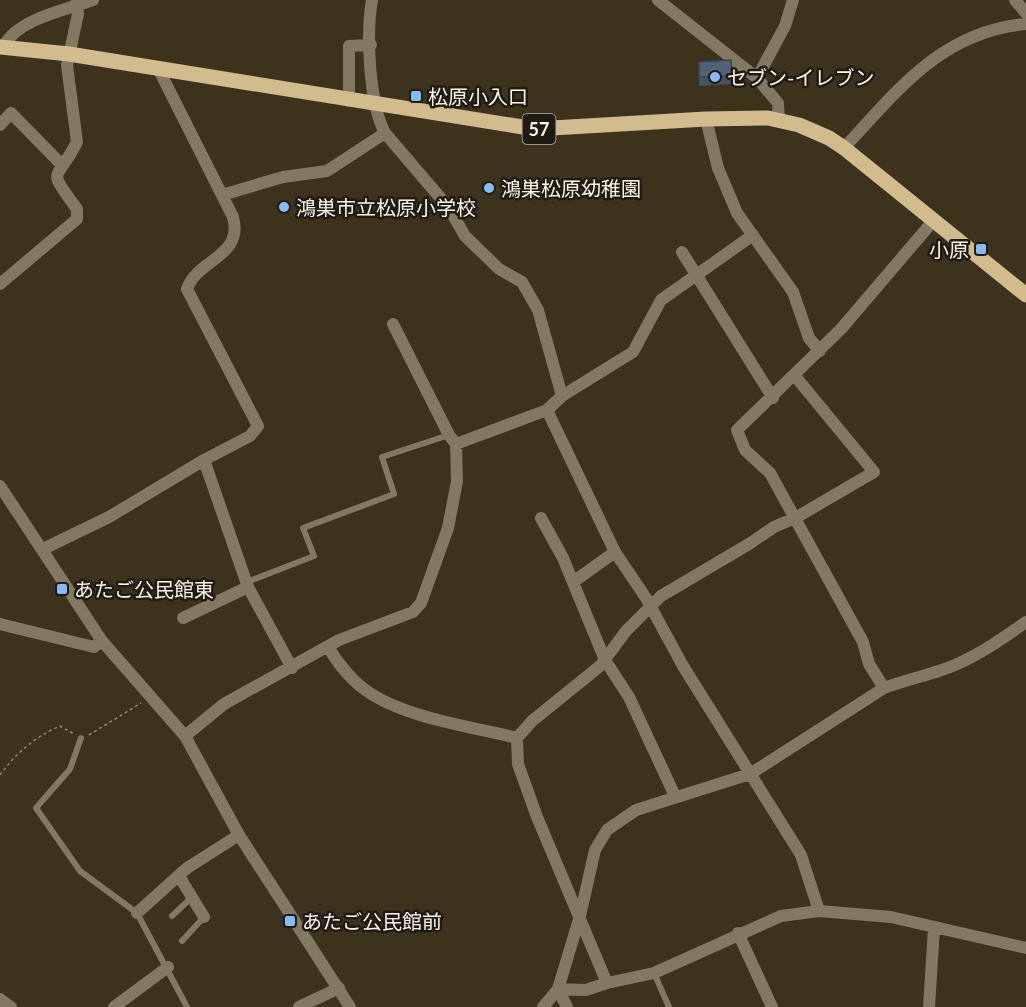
<svg xmlns="http://www.w3.org/2000/svg" width="1026" height="1007" viewBox="0 0 1026 1007" font-family="Lato,'Noto Sans JP',sans-serif">
	<rect width="100%" height="100%" fill="#3d331d"/>
	<g fill="none" stroke-linecap="round" stroke-linejoin="round">
		<path stroke="#8f8674" stroke-width="1.5" stroke-dasharray="3 3" stroke-linecap="butt" d="M89 735 141 703
			M0 775C15 754 36 736 60 726L74 734"/>
		<path stroke="#837862" stroke-width="6" d="M247 582 314 556 303 528 394 494 382 457 449 435
			M81 738 70 769 36 808 80 871 137 913 187 1007
			M172 916 192 897
			M182 941 204 917
			M654 973 669 1007"/>
		<path stroke="#837862" stroke-width="12" d="M372 0C366 34 369 103 385 133L449 208 465 236 499 269 522 282 538 310 562 396
			M658 0 757 78 778 103 779 121
			M1015 0 1026 13
			M3 47C17 19 65 10 93 0
			M757 78 785 26 793 0
			M349 101V46L371 45
			M706 119 718 168 737 213 793 292 809 338 820 351
			M0 125 11 113 62 165
			M844 148C897 91 942 31 1026 24
			M222 195 283 177 327 171 385 133
			M753 235 661 300 633 352 562 396 547 410 615 552 646 598 683 666 801 855 819 911
			M682 252 773 398
			M0 284 77 219V209C45 166 57 183 77 142L67 65 78 14 77 0
			M393 324 449 435 456 444 547 410
			M204 460 248 587 292 668
			M541 518 563 558 605 660 629 697 675 796
			M43 549 109 517 204 460 250 436 258 426 187 289C197 259 244 257 233 217L159 70
			M573 582 615 552
			M183 618 248 587
			M0 624 94 647 102 641
			M328 647C338 663 348 677 364 689 403 718 470 726 517 738
			M884 688 869 664 863 642 770 473 745 450 737 430 841 329 934 220
			M185 736 224 704 339 640 413 612 421 603 448 528 457 481 456 444
			M179 876 204 917
			M137 913 187 868 239 835
			M738 933 772 1007
			M607 983 537 817 518 764 517 738 532 721 600 666 626 631 661 596 749 544 774 527 797 517 874 472 795 376
			M558 989 586 990 607 983 654 973 781 916 819 911 891 917 1026 948
			M558 989 567 1007
			M0 999 11 1007
			M114 1007 168 967
			M299 1007 339 988
			M543 1007 558 989 580 916 595 850 607 830 636 810 750 774 884 688C907 679 932 675 955 665 981 654 1003 638 1026 622
			M929 1007 934 928"/>
		<path stroke="#837862" stroke-width="12" d="M0 486 102 641 185 736 239 835 350 1007"/>
		<path stroke="#d2bb8d" stroke-width="15" d="M0 47 69 54 535 129 706 119 768 118 799 125 829 138 844 148 1026 295"/>
	</g>
	<path fill="#465465" d="M731 60 732 84 699 86V62Z"/>
	<path fill="#516276" stroke="#394553" stroke-width="1.5" d="M731 60 732 76 699 77V62Z"/>
	<g fill="#85bbfb" stroke="#201b12" stroke-width="2">
		<circle cx="715" cy="77" r="6"/>
		<rect x="410" y="90" width="12" height="12" rx="3"/>
		<circle cx="489" cy="188" r="6"/>
		<circle cx="284" cy="207" r="6"/>
		<rect x="975" y="243" width="12" height="12" rx="3"/>
		<rect x="56" y="583" width="12" height="12" rx="3"/>
		<rect x="284" y="915" width="12" height="12" rx="3"/>
	</g>
	<g text-anchor="middle" dominant-baseline="central" stroke-width="5" stroke-linejoin="round" paint-order="stroke">
		<rect fill="#201b12" stroke="#b9b3a7" stroke-width="1.5" x="522.5" y="114" width="33" height="30" rx="4.5"/>
		<g font-size="18" font-weight="bold" fill="#fbf4e7">
			<text x="539" y="129">57</text>
		</g>
		<g font-size="20" fill="#fbf4e7" stroke="#201b12" text-anchor="start">
			<text x="727" y="77">セブン-イレブン</text>
			<text x="428" y="96">松原小入口</text>
			<text x="501" y="188">鴻巣松原幼稚園</text>
			<text x="296" y="207">鴻巣市立松原小学校</text>
			<text x="969" y="249" text-anchor="end">小原</text>
			<text x="74" y="589">あたご公民館東</text>
			<text x="302" y="921">あたご公民館前</text>
		</g>
	</g>
</svg>
